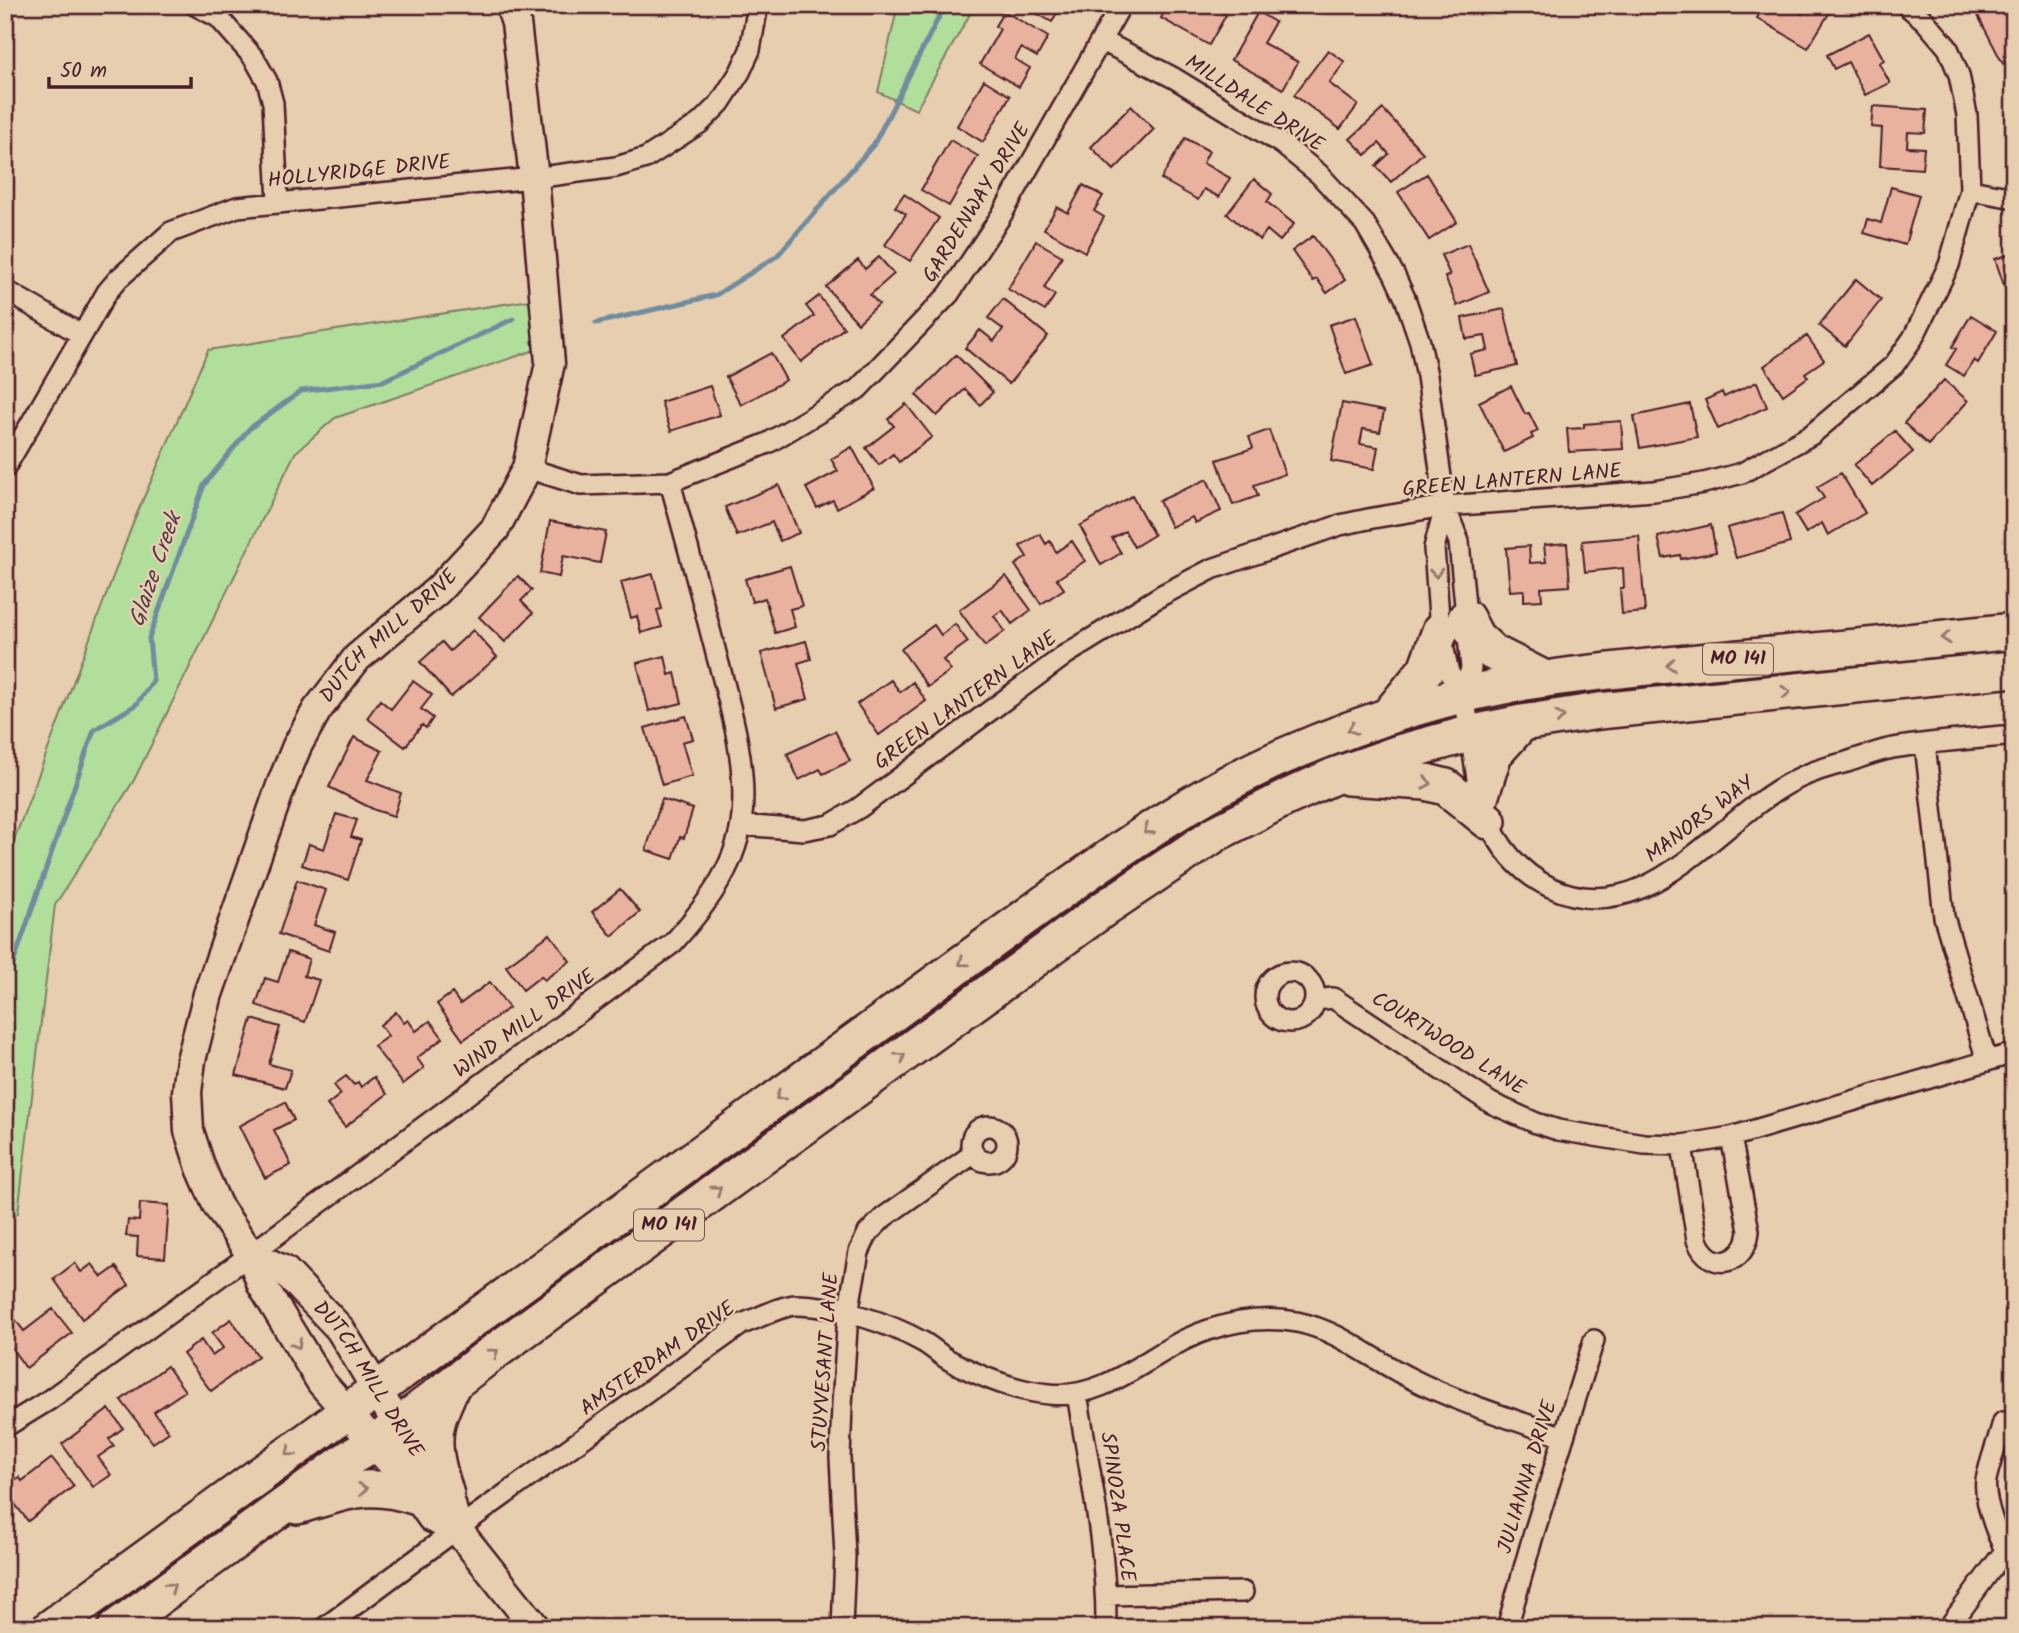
<svg xmlns="http://www.w3.org/2000/svg" width="2019" height="1633" viewBox="0 0 2019 1633" font-family="Kalam,sans-serif">
	<rect width="100%" height="100%" fill="#e7ceaf"/>
	<filter id="ink" filterUnits="userSpaceOnUse"><feTurbulence type="fractalNoise" baseFrequency=".0143" numOctaves="2"/><feDisplacementMap in="SourceGraphic" scale="14" xChannelSelector="R" yChannelSelector="G"/><feConvolveMatrix kernelMatrix="1 2 1 2 8 2 1 2 1" color-interpolation-filters="sRGB"/></filter>
	<g filter="url(#ink)">
		<path fill="#b2de9c" stroke="#7e7e64" stroke-width="2" d="M898 5H975L916 110 878 92Z
			M530 300 535 350 335 418 295 453 134 780 55 905 18 1213 5 1221V864L135 518 208 350Z"/>
		<g fill="none" stroke-linecap="round" stroke-linejoin="round">
			<path stroke="#718c9f" stroke-width="5" d="M596 323 716 295 777 256 874 144 945 5
				M5 987 94 730 136 705 153 681 149 638 204 485 249 429 301 391 383 381 513 319"/>
		</g>
		<path fill="#e9b29e" stroke="#4a1f2b" stroke-width="2" d="M1029 5H1061L1052 22 1027 8Z
			M1168 5H1209L1226 15 1209 45 1161 18Z
			M1764 5H1790L1802 14 1807 5H1824L1831 10 1808 48 1757 18Z
			M1989 5H2014V58L2003 64 1976 12Z
			M1004 11 1048 37 1037 57 1021 48 1015 59 1030 68 1019 87 980 64 1000 29 995 26Z
			M1258 12 1275 22 1263 43 1298 62 1283 89 1231 60Z
			M1869 33 1884 60 1879 63 1890 83 1865 95 1848 62 1834 69 1827 55Z
			M1328 50 1345 62 1329 83 1358 105 1340 129 1294 95Z
			M984 80 1010 96 983 142 957 126Z
			M1131 106 1154 129 1114 170 1091 147Z
			M1873 106 1927 110 1925 133 1908 132 1907 147 1924 148 1922 169 1880 166 1882 128 1871 127Z
			M1383 109 1423 153 1391 182 1376 166 1389 154 1379 143 1366 155 1350 139Z
			M1185 138 1209 151 1203 163 1230 178 1219 197 1204 189 1198 200 1161 179Z
			M950 140 978 156 949 206 921 190Z
			M1427 174 1457 222 1429 240 1398 192Z
			M1254 179 1272 194 1267 202 1294 224 1280 241 1267 230 1260 240 1227 214Z
			M1083 185 1103 196 1094 211 1104 217 1085 252 1044 229 1057 207 1068 213Z
			M1891 187 1919 195 1905 245 1864 233 1868 219 1881 223Z
			M904 194 939 218 910 261 885 245 906 214 895 207Z
			M1313 236 1345 280 1327 293 1317 279 1313 281 1292 251Z
			M1036 241 1062 256 1044 288 1055 295 1045 311 1008 289Z
			M1468 244 1489 292 1457 306 1445 277 1450 275 1441 255Z
			M2014 253V289L2006 291 1995 259Z
			M879 257 894 274 870 295 879 304 858 323 826 287 858 260 865 269Z
			M1856 279 1881 300 1845 346 1819 325Z
			M819 296 844 328 801 362 784 339 814 316 806 306Z
			M1003 299 1048 336 1009 384 965 348 980 330 994 341 1003 329 988 318Z
			M1504 309 1517 366 1475 375 1470 354 1488 350 1485 336 1466 339 1462 318Z
			M1971 315 1997 331 1978 363 1974 360 1964 376 1946 365 1956 349 1952 347Z
			M1356 316 1373 365 1346 374 1329 325Z
			M1807 336 1824 360 1805 373 1808 377 1783 395 1764 366Z
			M771 353 786 380 741 405 726 377Z
			M956 355 993 392 980 405 965 389 937 416 916 395Z
			M1944 380 1968 401 1928 445 1904 423Z
			M1757 382 1767 407 1718 429 1705 400 1722 392 1724 397Z
			M710 386 720 415 671 431 661 402Z
			M1511 386 1525 414 1529 413 1538 431 1531 434 1533 438 1504 452 1479 402Z
			M1342 403 1384 411 1380 432 1363 429 1360 444 1378 447 1374 469 1331 461Z
			M906 404 932 437 899 462 893 454 879 465 866 448 894 426 888 419Z
			M1690 404 1697 437 1640 448 1634 416Z
			M1621 421 1623 449 1569 452 1567 429 1584 428V424Z
			M1269 430 1285 474 1254 485 1258 496 1233 505 1217 460 1253 448 1249 437Z
			M1895 431 1913 452 1872 486 1854 465Z
			M852 447 874 488 837 508 833 500 817 508 806 488 838 471 831 459Z
			M1841 473 1865 513 1828 535 1822 523 1806 533 1795 515 1824 498 1817 487Z
			M1207 479 1221 511 1195 523 1192 517 1171 527 1159 501Z
			M779 485 799 533 780 541 772 522 737 536 725 507Z
			M1132 496 1154 535 1134 547 1125 531 1112 538 1121 553 1101 565 1080 526Z
			M1782 513 1790 543 1736 558 1727 528Z
			M550 521 606 532 600 563 563 556 559 577 540 573Z
			M1711 525 1716 552 1681 559 1680 555 1663 558 1658 537Z
			M1040 534 1046 544 1050 541 1056 552 1072 541 1085 561 1057 579 1064 589 1041 604 1015 565 1027 557 1020 546Z
			M1639 536 1645 612 1622 614 1620 588H1624L1623 568 1585 572 1582 541Z
			M1567 543 1570 586 1541 588 1542 600 1524 601V590L1510 591 1506 548 1529 546 1530 563 1546 562 1544 545Z
			M790 566 802 606 790 609 795 627 775 633 765 598 752 602 745 579Z
			M653 574 662 609 657 610 662 627 641 633 637 616 631 618 621 582Z
			M518 576 532 590 521 601 533 613 505 642 479 617Z
			M1006 576 1031 610 1012 624 1002 610 994 616 1005 631 985 646 959 610Z
			M955 624 968 642 943 660 951 670 928 687 901 649 934 625 941 635Z
			M473 630 497 657 451 697 420 662 442 642 450 651Z
			M806 641 811 659 798 663 808 699 776 708 761 653Z
			M665 656 669 675 675 673 682 703 649 711 637 663Z
			M891 680 900 692 913 682 926 701 879 735 857 704Z
			M413 681 432 695 421 709 433 718 426 728 422 725 405 747 367 718 380 700 391 709Z
			M686 716 693 739 682 742 692 776 662 785 645 728Z
			M835 731 850 761 823 774 820 769 799 780 787 754Z
			M354 737 382 751 367 780 401 793 394 816 375 810 329 787Z
			M662 799 693 809 684 838 680 837 673 859 646 850Z
			M336 814 357 820 351 837 361 840 348 880 302 865 309 844 324 849Z
			M297 880 326 890 314 925 335 932 329 951 279 934Z
			M620 889 640 912 612 936 592 912Z
			M550 934 570 961 544 980 541 976 523 990 506 966Z
			M288 952 309 959 304 976 319 980 305 1022 256 1005 265 978 278 982Z
			M490 982 509 1008 463 1040 437 1004 452 993 460 1004Z
			M396 1012 404 1023 408 1020 416 1031 430 1021 443 1038 417 1058 424 1068 403 1084 374 1046 388 1036 380 1025Z
			M252 1019 280 1027 269 1064 291 1070 285 1088 236 1075Z
			M346 1076 354 1085 358 1082 361 1087 374 1077 387 1094 345 1127 327 1105 341 1094 334 1085Z
			M285 1102 294 1120 274 1130 291 1165 265 1178 239 1126Z
			M140 1203 169 1205 165 1258 137 1256 138 1237 126 1236 128 1220 139 1221Z
			M75 1263 81 1272 92 1264 102 1277 116 1267 129 1285 82 1319 54 1279Z
			M53 1309 72 1333 26 1368 5 1339V1318L11 1314 24 1331Z
			M231 1319 258 1356 211 1391 183 1354 201 1340 212 1356 223 1348 212 1333Z
			M167 1366 185 1391 154 1412 169 1432 153 1443 121 1400Z
			M109 1409 123 1428 109 1439 114 1446 98 1457 111 1475 93 1487 62 1444Z
			M52 1458 74 1486 28 1521 5 1491V1487L19 1477 22 1481Z"/>
		<g fill="none" stroke-linecap="round" stroke-linejoin="round">
			<defs>
				<path id="street" d="M195 5 218 17 254 58 267 81 273 103 278 202
					M1101 40 1174 78 1282 144 1319 174 1365 224 1394 274 1405 298 1420 342 1427 376 1445 506 1459 542 1471 668 1464 695 1478 785
					M1970 190 2014 198
					M5 290 82 335
					M5 468 107 292 118 279 171 232 237 207 534 178 616 167 646 158 700 123 720 103 740 72 750 50 758 5
					M527 468 581 485 670 482 768 443 858 389 949 294 1001 216 1121 5
					M1445 506 1434 548 1440 631 1449 673 1464 695
					M1925 744 1944 917 1987 1061
					M1486 814C1497 846 1520 873 1550 887 1649 934 1718 817 1797 779 1813 771 1830 766 1847 762 1862 757 1877 751 1893 748 1932 741 1974 739 2014 735
					M741 825 804 830 830 825 859 808 1065 655 1162 595 1212 569 1340 525 1373 518 1445 506 1654 491 1704 483 1742 473 1811 435 1894 365 1913 338 1949 265 1970 190 1967 115 1959 75 1948 48 1925 21 1906 5
					M1265 997a25 25 0 1 1 50 0a25 25 0 1 1-50 0Z
					M1315 1000 1333 998 1491 1103 1536 1123 1558 1130 1644 1144 1682 1145 1731 1137 2014 1053
					M971 1144a18 18 0 1 1 36 0a18 18 0 1 1-36 0Z
					M1682 1145 1697 1240C1710 1274 1746 1265 1749 1231L1731 1137
					M1077 1393C1089 1470 1107 1549 1106 1628
					M2003 1422C1998 1441 1990 1461 1986 1480 1983 1500 2000 1548 2014 1562
					M5 1427 49 1400 233 1267 673 943C703 909 734 870 741 824 749 771 731 708 717 657 702 598 686 540 670 482
					M1106 1595 1243 1592
					M324 1628 457 1529 742 1324C756 1319 783 1305 796 1305 835 1305 889 1323 923 1342 932 1347 940 1355 949 1360 979 1376 1014 1391 1049 1394 1100 1400 1141 1362 1184 1340 1219 1323 1259 1315 1297 1322 1341 1331 1371 1359 1410 1378 1459 1403 1512 1419 1564 1437
					M842 1628 845 1556 840 1458 842 1405 848 1313 859 1252 868 1233 884 1217 973 1154
					M1507 1628 1533 1536 1594 1340
					M1948 1628 2004 1552"/>
				<g id="secondary">
					<path id="s1" d="M251 1255 285 1271 340 1329 398 1425 451 1504 457 1529 536 1628"/>
					<path id="s2" d="M457 1529 432 1518 402 1475 321 1382 262 1285 251 1255 217 1205 201 1168 189 1131 187 1092 191 1060 208 994 282 783 297 746 317 710 357 658 438 590 495 529 527 468 550 363 534 178 516 23 510 5"/>
				</g>
				<path id="highway" d="M1466 618 1476 637 1492 652 1545 679
					M1388 716 1426 669 1440 631
					M1348 777 1426 782 1446 787 1488 821
					M1480 798 1494 754 1522 723
					M446 1495C439 1472 431 1448 437 1423 440 1410 447 1397 452 1385
					M297 1506C346 1492 367 1480 417 1497
					M50 1628 1046 902C1122 848 1198 793 1284 756 1367 720 1456 691 1546 679 1614 669 1683 664 1751 657 1839 649 1926 640 2014 631
					M116 1628 351 1457 374 1444 490 1355 1105 908 1217 833 1288 797 1334 776 1399 753 1469 734 1522 723 1599 711 2014 669"/>
			</defs>
			<use href="#street" stroke="#4a1f2b" stroke-width="24"/>
			<use href="#secondary" stroke="#4a1f2b" stroke-width="33"/>
			<use href="#highway" stroke="#4a1f2b" stroke-width="40"/>
			<use href="#street" stroke="#e7ceaf" stroke-width="19"/>
			<use href="#secondary" stroke="#e7ceaf" stroke-width="28"/>
			<use href="#highway" stroke="#e7ceaf" stroke-width="35"/>
		</g>
		<defs><path id="oneway-chevron" d="M-2-3.5L2.5 0L-2 3.5" fill="none" stroke-width="1.6" stroke-linecap="round" stroke-linejoin="round" transform="scale(1.75)"/></defs>
		<g stroke="#98766d">
			<use href="#oneway-chevron" transform="translate(1436 573) rotate(85)"/>
			<use href="#oneway-chevron" transform="translate(1946 638) rotate(175)"/>
			<use href="#oneway-chevron" transform="translate(1671 665) rotate(174)"/>
			<use href="#oneway-chevron" transform="translate(1786 692) rotate(-6)"/>
			<use href="#oneway-chevron" transform="translate(1560 717) rotate(-8)"/>
			<use href="#oneway-chevron" transform="translate(1352 729) rotate(160)"/>
			<use href="#oneway-chevron" transform="translate(1427 783) rotate(10)"/>
			<use href="#oneway-chevron" transform="translate(1148 830) rotate(145)"/>
			<use href="#oneway-chevron" transform="translate(963 962) rotate(144)"/>
			<use href="#oneway-chevron" transform="translate(901 1057) rotate(-36)"/>
			<use href="#oneway-chevron" transform="translate(780 1096) rotate(144)"/>
			<use href="#oneway-chevron" transform="translate(717 1190) rotate(-36)"/>
			<use href="#oneway-chevron" transform="translate(297 1344) rotate(59)"/>
			<use href="#oneway-chevron" transform="translate(494 1353) rotate(-37)"/>
			<use href="#oneway-chevron" transform="translate(290 1452) rotate(144)"/>
			<use href="#oneway-chevron" transform="translate(363 1489) rotate(-7)"/>
			<use href="#oneway-chevron" transform="translate(171 1587) rotate(-36)"/>
		</g>
	</g>
	<g text-anchor="middle" dominant-baseline="central" stroke-width="5" stroke-linejoin="round" paint-order="stroke">
		<g fill="#e7ceaf" stroke="#795453" stroke-width="2">
			<rect x="1703" y="643.5" width="70" height="31" rx="5"/>
			<rect x="634" y="1209.5" width="70" height="31" rx="5"/>
		</g>
		<g font-size="19" font-weight="bold" fill="#4a1f2b">
			<text x="1738" y="659">MO 141</text>
			<text x="669" y="1225">MO 141</text>
		</g>
		<g font-size="21" fill="#4a1f2b" stroke="#e7ceaf">
			<text transform="translate(1254 104) rotate(33)">MILLDALE DRIVE</text>
			<text transform="translate(359 172) rotate(-6)">HOLLYRIDGE DRIVE</text>
			<text transform="translate(977 203) rotate(-58)">GARDENWAY DRIVE</text>
			<text transform="translate(1512 481) rotate(-5)">GREEN LANTERN LANE</text>
			<text stroke="none"><textPath href="#s2" startOffset="1036">DUTCH MILL DRIVE</textPath></text>
			<text transform="translate(966 701) rotate(-36)">GREEN LANTERN LANE</text>
			<text transform="translate(1700 820) rotate(-37)">MANORS WAY</text>
			<text transform="translate(525 1024) rotate(-36)">WIND MILL DRIVE</text>
			<text transform="translate(1448 1044) rotate(32)">COURTWOOD LANE</text>
			<text transform="translate(658 1359) rotate(-35)">AMSTERDAM DRIVE</text>
			<text transform="translate(826 1362) rotate(-86)">STUYVESANT LANE</text>
			<text stroke="none"><textPath href="#s1" startOffset="175">DUTCH MILL DRIVE</textPath></text>
			<text transform="translate(1528 1477) rotate(-73)">JULIANNA DRIVE</text>
			<text transform="translate(1117 1507) rotate(82)">SPINOZA PLACE</text>
		</g>
		<g font-size="23" font-style="italic" fill="#543a48" stroke="#e7ceaf">
			<text transform="translate(156 570) rotate(-71)">Glaize Creek</text>
		</g>
	</g>
	<rect width="2019" height="1633" fill="none" stroke="#e7ceaf" stroke-width="28"/>
	<rect x="14" y="14" width="1991" height="1605" fill="none" stroke="#4a1f2b" stroke-width="2.5" filter="url(#ink)"/>
	<path d="M49 77v10h142v-10" fill="none" stroke="#4a1f2b" stroke-width="3.5"/>
	<text x="60" y="77" font-size="21" fill="#4a1f2b" stroke="#e7ceaf" stroke-width="5" paint-order="stroke">50 m</text>
</svg>
